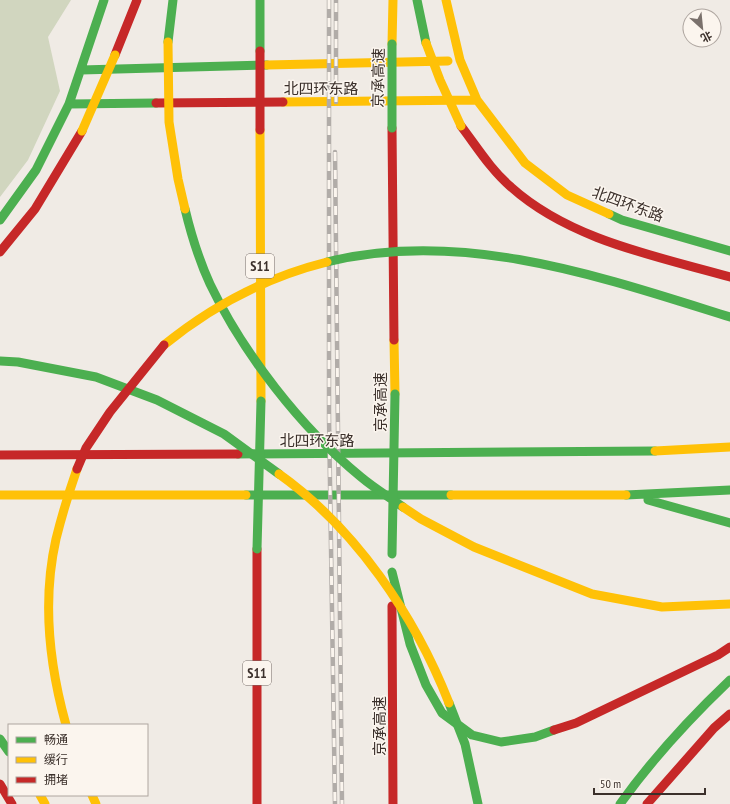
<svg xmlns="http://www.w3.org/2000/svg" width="730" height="804" viewBox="0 0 730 804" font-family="'PT Sans Narrow','Noto Sans SC',sans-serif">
	<rect width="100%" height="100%" fill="#f0ebe5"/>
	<path fill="#d1d6bf" d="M0 0H71L48 37 60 91 28 160 0 197Z"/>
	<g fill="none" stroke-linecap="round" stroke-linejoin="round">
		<path stroke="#4caf50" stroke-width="9" d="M260 0V51
			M417 0 426 43
			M168 42 173 0
			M81 70 267 65
			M69 104 104 0
			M609 214 622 220 730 251
			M0 220 36 170 69 104 156 103
			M238 454 655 451
			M246 495H451
			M626 495 730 490
			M648 500 730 523
			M392 572 410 644 426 685 442 713 472 735 501 742 535 737 554 730
			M0 739 9 752
			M620 804C653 758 689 719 730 680"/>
		<path stroke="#ffc107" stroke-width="9" d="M446 0 460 60 477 100 525 163 567 195 609 214
			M392 44 393 0
			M267 65 448 61
			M283 102 477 100
			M260 130 261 401
			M394 340 395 394
			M655 451 730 447
			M0 495H246
			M451 495H626
			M40 795 45 804
			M92 795 96 804"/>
		<path stroke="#c62828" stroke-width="9" d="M115 55 137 0
			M156 103 283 102
			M461 126C477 147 491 170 511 187 570 240 656 256 730 277
			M392 128 394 340
			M0 252 35 209 82 131
			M0 455 238 454
			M257 549V804
			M392 606 393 804
			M554 730 576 723 718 655 730 647
			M0 784 12 804
			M647 804 714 728 730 714"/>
		<defs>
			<path id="rail" d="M329 0V418L335 804
				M336 102V0
				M335 152 342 804"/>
		</defs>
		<use href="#rail" stroke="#b1aca8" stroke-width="4.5"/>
		<use href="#rail" stroke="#fbf5ee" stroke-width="3" stroke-dasharray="9" stroke-linecap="butt"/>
		<path stroke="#4caf50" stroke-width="9" d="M392 44V128
			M185 209C191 234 199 260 210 284 243 353 301 428 361 477 374 488 389 497 403 507
			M327 262C462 228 602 277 730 317
			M0 361 18 362 96 377 157 400 224 434 279 474
			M257 549 261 401
			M392 554 395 394
			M449 703 465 744 478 804"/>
		<path stroke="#ffc107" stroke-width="9" d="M168 42 169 122 178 179 185 209
			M426 43 440 80 461 126
			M82 131 115 55
			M164 345C212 306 267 277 327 262
			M279 474C355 528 415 616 449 703
			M403 507 421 519 474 547 592 594 662 607 730 604
			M66 725C49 664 42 601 56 539 62 515 69 492 77 469"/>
		<path stroke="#c62828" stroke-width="9" d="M260 51V130
			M77 469 86 448 110 412 164 345"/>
	</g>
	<g text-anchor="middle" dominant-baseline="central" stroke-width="3" stroke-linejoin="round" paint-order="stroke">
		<g fill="#fbf5ee" stroke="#756b66" stroke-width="1">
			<rect x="246" y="254" width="28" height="24" rx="3"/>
			<rect x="243" y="661" width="28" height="24" rx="3"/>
		</g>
		<g font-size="14" font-weight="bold" fill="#3b302b">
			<text x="260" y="266">S11</text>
			<text x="257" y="673">S11</text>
		</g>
		<g font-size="15" fill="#3b302b" stroke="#fbf5ee">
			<text transform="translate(378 78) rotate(-89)">京承高速</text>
			<text x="321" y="88">北四环东路</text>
			<text transform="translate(628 204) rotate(20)">北四环东路</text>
			<text transform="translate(380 402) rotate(-90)">京承高速</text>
			<text x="317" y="440">北四环东路</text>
			<text transform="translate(379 726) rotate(-90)">京承高速</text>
		</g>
	</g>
	<rect x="8" y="724" width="140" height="72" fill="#fbf5ee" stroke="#aea6a0"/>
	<rect x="16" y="737" width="20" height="6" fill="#4caf50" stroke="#aea6a0"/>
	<text x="44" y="744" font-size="12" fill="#3b302b">畅通</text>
	<rect x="16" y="757" width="20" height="6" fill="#ffc107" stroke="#aea6a0"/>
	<text x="44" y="764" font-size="12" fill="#3b302b">缓行</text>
	<rect x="16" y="777" width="20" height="6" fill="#c62828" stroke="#aea6a0"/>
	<text x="44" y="784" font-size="12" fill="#3b302b">拥堵</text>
	<g transform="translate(702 28) rotate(153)"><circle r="19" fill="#fbf5ee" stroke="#aea6a0"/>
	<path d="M0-3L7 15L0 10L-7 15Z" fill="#7a716c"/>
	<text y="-6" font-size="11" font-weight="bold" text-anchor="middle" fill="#3b302b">北</text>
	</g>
	<path d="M594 788v6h111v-6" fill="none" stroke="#3b302b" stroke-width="2"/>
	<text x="600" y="788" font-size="12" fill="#3b302b" stroke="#fbf5ee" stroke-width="3" paint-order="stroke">50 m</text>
</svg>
